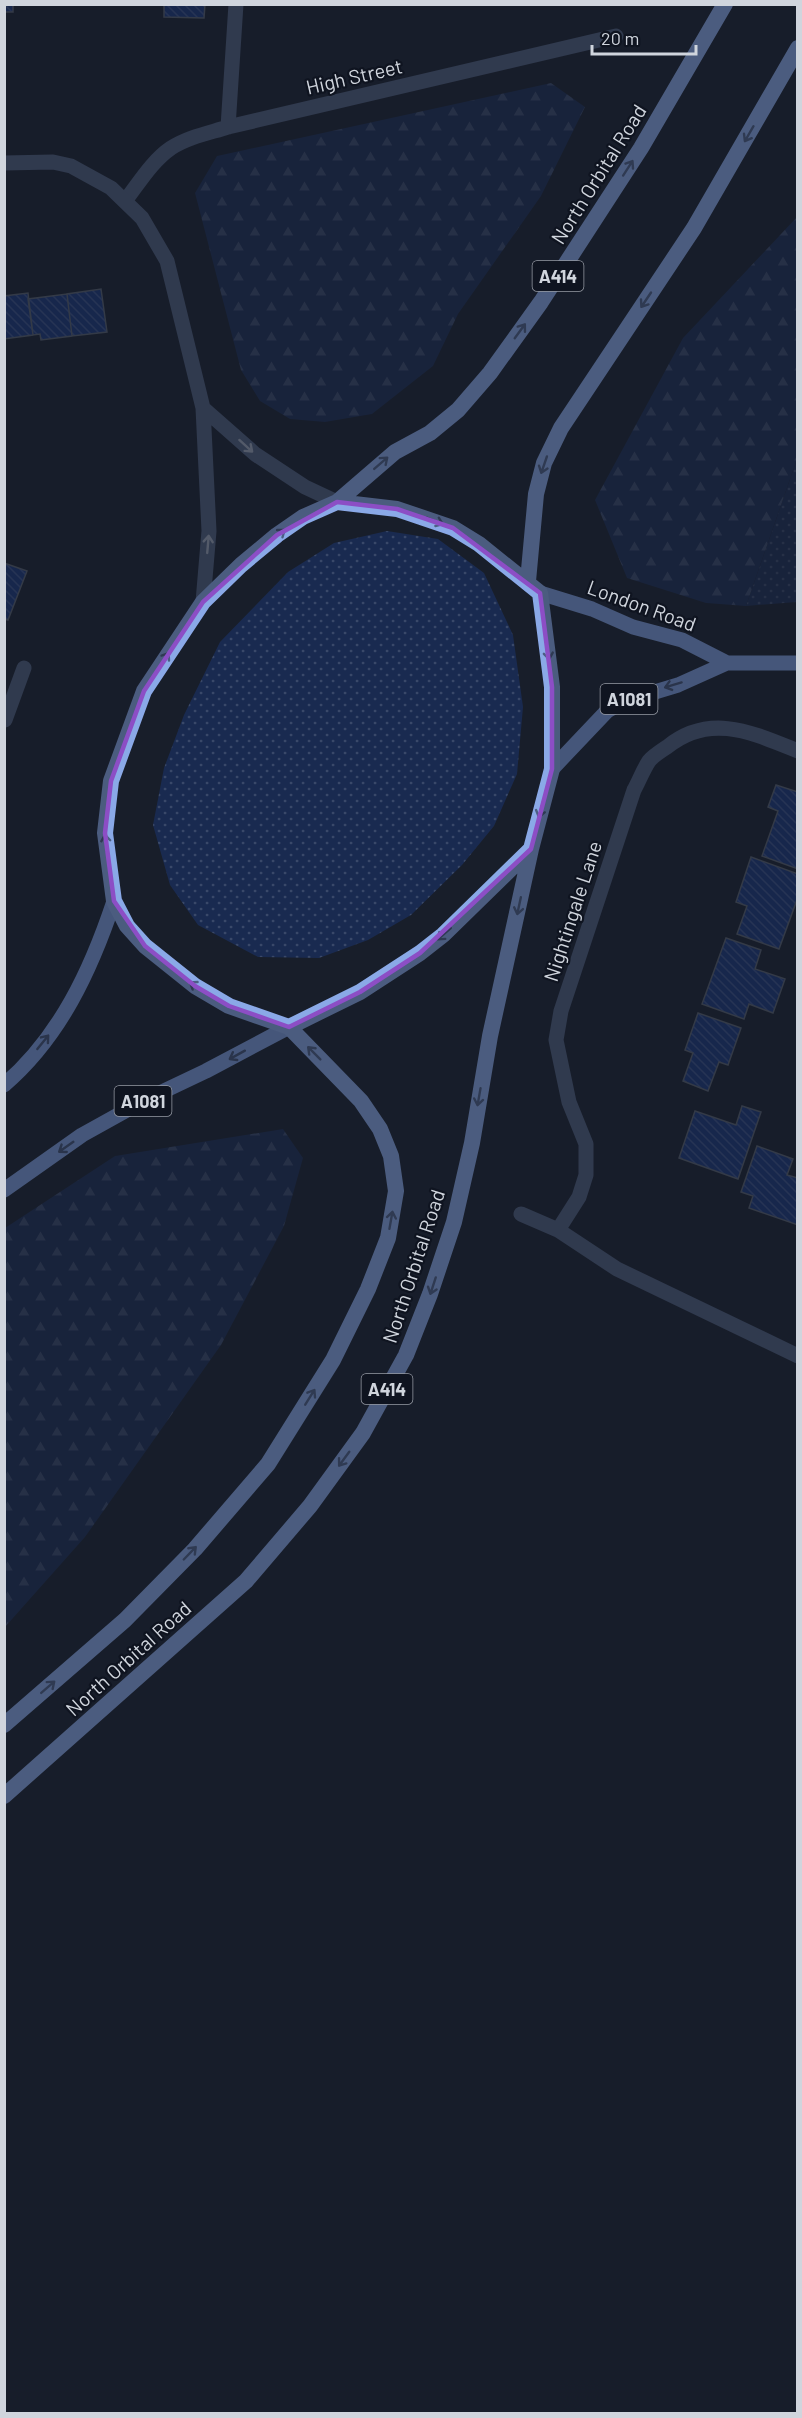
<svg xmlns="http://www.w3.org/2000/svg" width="802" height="2418" viewBox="0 0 802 2418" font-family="Barlow,sans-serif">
	<defs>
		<pattern id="grass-dots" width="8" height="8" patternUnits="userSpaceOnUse" patternTransform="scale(1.5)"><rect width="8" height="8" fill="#192a50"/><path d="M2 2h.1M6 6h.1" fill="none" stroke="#394869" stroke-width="1.8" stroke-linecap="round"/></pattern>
		<pattern id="forest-firs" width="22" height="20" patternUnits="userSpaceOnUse" patternTransform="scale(1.5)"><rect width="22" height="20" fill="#192a50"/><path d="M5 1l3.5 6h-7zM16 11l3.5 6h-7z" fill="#394869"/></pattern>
		<pattern id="building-back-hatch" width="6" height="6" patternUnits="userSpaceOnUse" patternTransform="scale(1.5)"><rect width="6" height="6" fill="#183475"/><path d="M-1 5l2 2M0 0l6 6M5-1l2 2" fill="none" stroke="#395088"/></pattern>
	</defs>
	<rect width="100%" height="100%" fill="#181e2a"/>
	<path fill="url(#grass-dots)" d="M797 459V602L746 606Z
		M387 531 438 539 484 573 513 635 523 707 517 774 494 826 462 865 411 915 368 940 319 958 258 957 198 925 170 885 153 825 164 768 184 715 220 642 288 572 334 543Z"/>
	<path fill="url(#forest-firs)" d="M551 83 585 107 541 196 458 314 433 366 372 414 325 422 290 419 260 401 241 370 195 193 217 156Z
		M797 217V459L746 606 706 603 627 578 595 500 683 338Z
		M283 1129 303 1158 284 1226 221 1345 85 1537 5 1627V1228L115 1156Z"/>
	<path fill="url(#building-back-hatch)" stroke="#555d6b" stroke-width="1.5" d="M4 4H13V12H4Z
		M164 4H205L204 18 164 17Z
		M101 289 107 332 72 336 67 294Z
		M28 293 33 335 4 339V296Z
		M67 294 72 336 41 340 40 334 33 335 28 299Z
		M4 563 27 571 8 620 4 619Z
		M776 785 798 792V869L762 856 778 811 768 807Z
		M751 857 798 874V897L779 949 737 934 747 906 736 902Z
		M726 938 761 950 755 969 785 979 773 1013 749 1004 744 1019 702 1004Z
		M698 1013 741 1028 728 1065 719 1062 708 1091 683 1081 693 1053 685 1050Z
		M742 1106 761 1112 738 1179 679 1158 695 1111 736 1125Z
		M757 1146 793 1159 787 1175 798 1178V1225L749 1208 753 1196 741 1192Z"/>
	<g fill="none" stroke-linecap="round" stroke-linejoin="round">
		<path stroke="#4e5d7b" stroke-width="15" d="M5 720 24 668"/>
		<path stroke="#4e5d7b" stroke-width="15" d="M228 127 236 4
			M125 201C139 183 152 161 171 148 188 137 209 133 228 127L616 36
			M521 1214 558 1230 617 1269 798 1356
			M558 1230 579 1197 586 1175V1144L569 1102 556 1040 561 1011 634 790C639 781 643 770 649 761 653 756 661 751 667 747 710 712 753 733 798 751"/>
		<path stroke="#4e5d7b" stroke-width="15" d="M4 163 53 162 71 166 111 188 142 218 167 261 203 408 209 531 203 602
			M203 408 255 454 305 487 337 502"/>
		<path stroke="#7d9cdb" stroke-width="15" d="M540 593 592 609 633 627 682 640 727 663
			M552 769 607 711 625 701 678 685 727 663H798
			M4 1085C60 1037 91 970 114 901
			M4 1190 82 1135 145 1100 206 1071 289 1027"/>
		<path stroke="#8aa9e7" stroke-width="16" d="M337 502 395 452 430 433 458 410 490 373 541 302 641 148 725 4
			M528 581 536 494 544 463 561 428 694 228 798 48
			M4 1725 125 1620 195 1549 268 1464 333 1360 368 1289 388 1238 396 1191 391 1156 380 1129 361 1101 289 1027
			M4 1796 246 1581 310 1506 363 1433 406 1355 430 1294 454 1222 472 1143 490 1036 531 849 552 769V687L540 593 479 544 453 528 397 509 337 502 303 517 277 535 241 565 203 602 144 691 111 781 105 833 114 901 127 926 145 946 195 986 229 1006 289 1027 360 992 420 953 443 935 531 849"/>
	</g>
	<defs><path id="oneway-shaft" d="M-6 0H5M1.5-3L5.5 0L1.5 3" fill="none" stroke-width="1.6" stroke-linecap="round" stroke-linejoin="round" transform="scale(1.5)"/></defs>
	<g stroke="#4c5e84">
		<use href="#oneway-shaft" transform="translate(749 134) rotate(120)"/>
		<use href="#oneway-shaft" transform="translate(628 168) rotate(-57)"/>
		<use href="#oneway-shaft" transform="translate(646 300) rotate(124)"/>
		<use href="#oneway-shaft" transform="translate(520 331) rotate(-54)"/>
		<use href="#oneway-shaft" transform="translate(381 463) rotate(-41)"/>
		<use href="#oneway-shaft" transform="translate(544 465) rotate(109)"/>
		<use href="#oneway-shaft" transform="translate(435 521) rotate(22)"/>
		<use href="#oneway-shaft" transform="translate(278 535) rotate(-37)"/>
		<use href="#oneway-shaft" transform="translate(548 651) rotate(82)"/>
		<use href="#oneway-shaft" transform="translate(164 660) rotate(-56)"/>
		<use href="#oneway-shaft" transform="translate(541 809) rotate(105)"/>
		<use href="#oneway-shaft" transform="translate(106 843) rotate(-97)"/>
		<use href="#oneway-shaft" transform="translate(519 906) rotate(102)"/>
		<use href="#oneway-shaft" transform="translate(444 934) rotate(139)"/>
		<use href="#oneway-shaft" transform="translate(197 987) rotate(-147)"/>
		<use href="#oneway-shaft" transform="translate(314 1053) rotate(-135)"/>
		<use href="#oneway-shaft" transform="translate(479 1097) rotate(100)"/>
		<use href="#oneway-shaft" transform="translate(391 1220) rotate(-80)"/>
		<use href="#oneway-shaft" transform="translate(433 1286) rotate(108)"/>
		<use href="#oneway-shaft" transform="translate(310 1397) rotate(-58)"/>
		<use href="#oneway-shaft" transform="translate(344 1459) rotate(126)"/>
		<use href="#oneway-shaft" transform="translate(190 1553) rotate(-46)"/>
		<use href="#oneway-shaft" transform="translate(48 1687) rotate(-41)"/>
	</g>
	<g stroke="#9ca5b6">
		<use href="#oneway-shaft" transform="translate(246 446) rotate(42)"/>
		<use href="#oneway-shaft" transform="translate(208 544) rotate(-85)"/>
	</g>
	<g stroke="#405174">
		<use href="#oneway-shaft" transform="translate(673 685) rotate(163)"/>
		<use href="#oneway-shaft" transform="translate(43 1042) rotate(-51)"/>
		<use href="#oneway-shaft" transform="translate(237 1055) rotate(151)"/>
		<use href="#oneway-shaft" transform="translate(66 1147) rotate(145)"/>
	</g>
	<path d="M0 0H802V2418H0ZM337 502 397 509 453 528 540 593 552 687V769L531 849 420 953 360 992 289 1027 229 1006 195 986 145 946 114 901 105 833 111 781 144 691 203 602 277 535Z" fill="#181e2a" fill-opacity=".55" fill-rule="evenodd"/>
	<path fill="none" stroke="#8c4ec5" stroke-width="4.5" stroke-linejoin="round" d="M337 502 397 509 453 528 540 593 552 687V769L531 849 420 953 360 992 289 1027 229 1006 195 986 145 946 114 901 105 833 111 781 144 691 203 602 277 535Z"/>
	<g text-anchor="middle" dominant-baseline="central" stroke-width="4.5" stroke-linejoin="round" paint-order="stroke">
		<g fill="#0f1420" stroke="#969ba4" stroke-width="1.5">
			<rect x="532.5" y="261" width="51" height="30" rx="4.5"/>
			<rect x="600.5" y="684" width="57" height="30" rx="4.5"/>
			<rect x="114.5" y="1086" width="57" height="30" rx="4.5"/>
			<rect x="361.5" y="1374" width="51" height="30" rx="4.5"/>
		</g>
		<g font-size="18" font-weight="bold" fill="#d0d5dd">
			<text x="558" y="276">A414</text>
			<text x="629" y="699">A1081</text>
			<text x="143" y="1101">A1081</text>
			<text x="387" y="1389">A414</text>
		</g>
		<g font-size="20" fill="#d0d5dd" stroke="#0f1420">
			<text transform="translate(354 76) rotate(-13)">High Street</text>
			<text transform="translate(598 174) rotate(-58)">North Orbital Road</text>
			<text transform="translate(642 605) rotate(20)">London Road</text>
			<text transform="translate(572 911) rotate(-72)">Nightingale Lane</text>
			<text transform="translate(413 1266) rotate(-72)">North Orbital Road</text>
			<text transform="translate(128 1658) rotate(-42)">North Orbital Road</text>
		</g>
	</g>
	<rect width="802" height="2418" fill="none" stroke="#d0d5dd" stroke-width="12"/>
	<path d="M592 45v9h104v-9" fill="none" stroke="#d0d5dd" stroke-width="3"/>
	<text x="601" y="45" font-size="18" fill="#d0d5dd" stroke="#0f1420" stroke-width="4.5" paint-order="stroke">20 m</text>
</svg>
